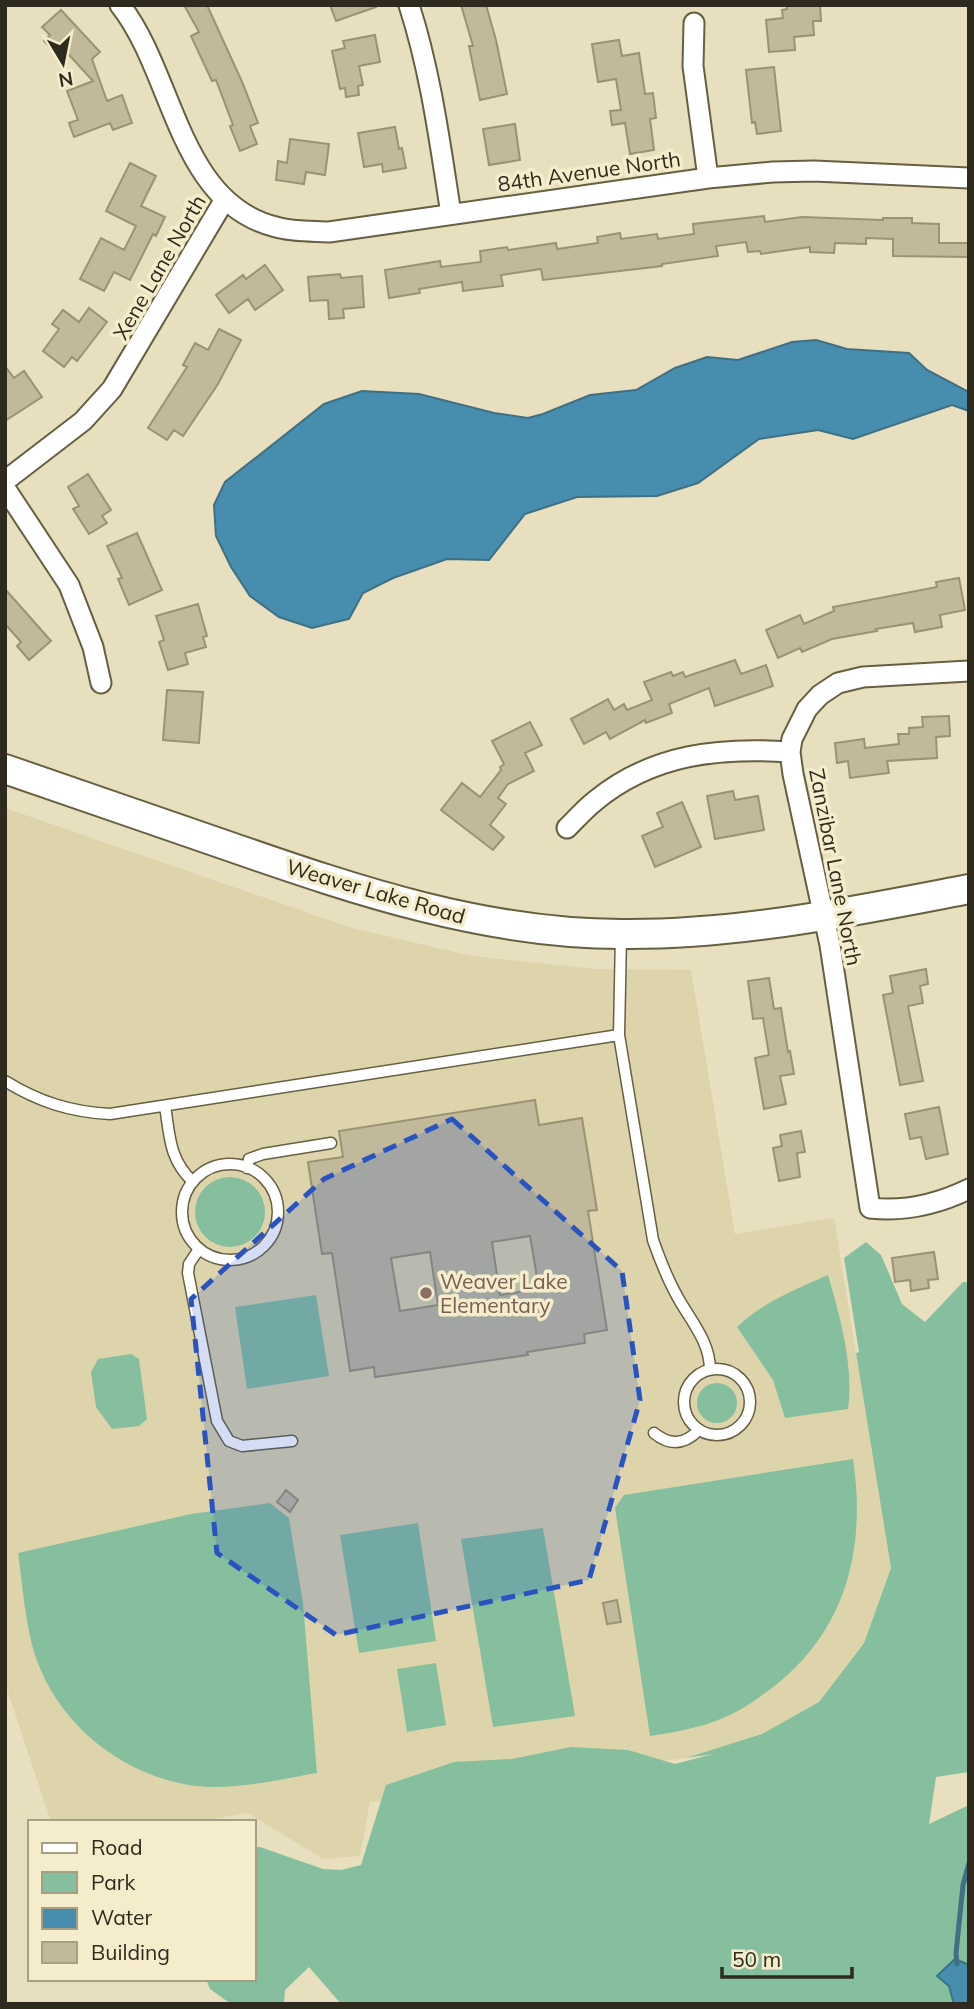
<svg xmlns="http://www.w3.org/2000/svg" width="974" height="2009" viewBox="0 0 974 2009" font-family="Mulish,sans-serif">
	<rect width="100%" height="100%" fill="#e7dfbe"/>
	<path fill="#ded4ab" d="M5 808 352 928 472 956 595 969 691 970 735 1234 834 1218 891 1568 864 1642 819 1702 757 1738 686 1758 370 1802 360 1856 323 1859 248 1813 192 1822H51L5 1683Z"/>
	<path fill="#85bf9e" d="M195 1212a35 35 0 1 1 70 0a35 35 0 1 1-70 0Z
		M866 1242 881 1255 902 1304 925 1322 963 1282H969V1772L936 1777 929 1824 969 1805V1965L966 1963 949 1986 954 2004H341L309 1967 285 1990 284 2004H231L210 1989 206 1979H254V1847H260L323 1869 341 1870 361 1865 386 1785 454 1762 512 1759 571 1747 628 1750 675 1764 713 1754 686 1758 762 1734 819 1702 864 1643 891 1568 856 1353 859 1352 844 1258Z
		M828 1275C840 1317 854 1365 848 1409L785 1418 773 1380 737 1327C762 1303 796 1289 828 1275Z
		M316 1295 329 1376 247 1389 235 1307Z
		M131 1354 139 1359 147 1419 139 1426 112 1429 96 1407 91 1372 98 1359Z
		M697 1403a20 20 0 1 1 40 0a20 20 0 1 1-40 0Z
		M853 1459C866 1545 848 1627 777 1684 760 1697 743 1710 723 1718 700 1728 675 1732 650 1736L615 1508 624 1495Z
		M270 1503 289 1518 303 1603 317 1773C275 1780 227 1793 184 1784 117 1771 59 1723 36 1658 25 1625 23 1587 18 1553L191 1514Z
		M418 1523 436 1641 359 1653 340 1535Z
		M543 1528 575 1716 493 1727 461 1539Z
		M436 1663 446 1725 407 1732 397 1669Z"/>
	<path fill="#468dae" stroke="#3f7083" stroke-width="2" d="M816 340 847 349 909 353 927 370 969 392V411L952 405 853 439 818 430 759 439 698 483 657 496 577 497 525 514 489 560 447 559 393 578 363 593 349 619 312 628 279 617 250 596 231 567 216 536 214 505 225 482 324 404 362 391 419 394 494 413 528 418 543 414 590 395 636 390 675 368 707 357 738 360 792 342Z
		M955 1959 969 1965V2004H954L949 1986 937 1976Z"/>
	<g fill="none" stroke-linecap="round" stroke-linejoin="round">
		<path stroke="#3f7083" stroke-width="5" d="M957 1964 956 1953 963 1885 969 1863"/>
	</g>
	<path fill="#c1b999" stroke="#9a9373" stroke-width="2" fill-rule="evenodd" d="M184 5H207L243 84 258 123 250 126 257 144 240 151 230 126 233 125 216 80 212 81 191 36 199 32Z
		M330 5H376V7L336 21Z
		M461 5H486L496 40 507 94 480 100 469 46H473Z
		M787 5H820L821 21H813L814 35 794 37 795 50 769 52 766 20 783 18 782 10 787 9Z
		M61 10 100 52 92 59 107 101 122 95 132 123 113 130 110 123 74 137 69 123 78 120 67 91 93 81 60 45 54 51 44 41 50 35 42 27Z
		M375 35 380 62 359 66 363 85 358 86 359 95 346 97 345 88 340 89 332 51 345 48 343 41Z
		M619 40 622 56 639 53 645 94 653 93 656 118 650 119 654 150 630 154 625 123 612 125 610 111 621 110 616 79 598 82 592 44Z
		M774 67 781 131 757 134 755 122 752 123 746 70Z
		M515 124 520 160 489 165 483 129Z
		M395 127 399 149 402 148 406 168 383 172 382 164 364 167 358 133Z
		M290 139 329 144 325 175 306 172 304 184 276 180 278 161 287 163Z
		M130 163 156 176 141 206 165 217 156 236 153 234 130 280 114 272 104 291 80 279 101 238 124 250 136 226 106 211Z
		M764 216 765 222 802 217 883 220V218H912V223L939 224V243H969V257L893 256V239L866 238V244L835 243 834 253 810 252V247L761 254 760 251 748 252 746 242 716 246 718 256 662 264V266L543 280 541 269 501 275 503 286 463 291 462 282 419 289 420 293 389 298 385 270 440 261 441 267 481 262 480 251 507 247 508 250 556 243 557 249 598 243 597 237 620 233 621 239 657 234 658 239 694 234 693 224Z
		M265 265 283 290 255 310 248 299 229 313 216 295 243 275 246 279Z
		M340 274 341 278 362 276 364 307 343 309 344 318 329 319 328 300 310 301 308 277Z
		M89 308 107 322 77 361 72 357 64 367 43 351 59 329 52 324 63 310 79 322Z
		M219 329 241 340 218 384 183 436 174 430 167 440 148 428 187 367 183 365 195 343 208 350Z
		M5 366 14 378 24 371 42 397 5 421Z
		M88 474 111 510 102 516 107 523 89 534 73 509 79 506 68 487Z
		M137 533 162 590 129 605 118 579 122 578 107 546Z
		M959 578 965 610 940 615 942 627 915 632 913 623 876 629 877 631 832 639 802 652 800 648 778 658 766 630 800 615 804 624 834 611 833 607 937 587 936 582Z
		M5 589 51 641 29 660 17 646 21 642 5 624Z
		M198 604 207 636 203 637 206 647 185 653 188 664 168 670 159 642 164 640 156 616Z
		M735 660 741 674 766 665 773 686 715 706 709 688 669 704 672 713 646 723 645 720 610 739 606 732 584 744 571 719 608 699 614 710 624 704 627 710 652 700 644 682 671 672 673 676 683 672 685 677Z
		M167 690 203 692 199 743 163 740Z
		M949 716 950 736 936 737 937 758 887 761 889 773 850 778 848 761 837 763 835 743 864 739 865 748 899 744 898 734H909V728L923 727 922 717Z
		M530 722 542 745 525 753 534 771 508 784 498 798 506 804 490 825 504 837 493 850 441 810 462 783 480 797 501 770 500 767 504 764 492 741Z
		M733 791 735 800 758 796 764 830 715 839 707 796Z
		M682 802 701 847 655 867 642 836 663 827 657 813Z
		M926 969 928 984 920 986 923 1003 908 1006 923 1081 900 1085 883 995 893 993 890 976Z
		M769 978 774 1009 781 1008 788 1052 790 1051 794 1074 780 1076 786 1104 764 1109 755 1058 769 1055 763 1018 753 1019 748 981Z
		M535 1100 539 1125 582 1118 597 1210 588 1211 607 1330 584 1334 585 1343 527 1352 528 1355 375 1377 374 1367 350 1371 332 1253 322 1254 308 1162 343 1157 339 1131ZM530 1236 539 1289 500 1295 492 1242ZM430 1252 438 1305 400 1311 391 1258Z
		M939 1107 948 1154 926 1159 921 1137 910 1139 905 1114Z
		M801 1131 805 1152 797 1153 800 1177 779 1181 773 1148 782 1146 780 1135Z
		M934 1252 938 1279 928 1280 929 1288 911 1291 910 1280 895 1282 892 1258Z
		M286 1490 298 1500 290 1512 277 1502Z
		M617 1600 621 1622 607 1624 603 1603Z"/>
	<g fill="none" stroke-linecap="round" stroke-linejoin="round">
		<defs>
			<path id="service" d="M621 935 619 1035 653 1240C660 1260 667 1278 677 1296 690 1320 710 1341 710 1370
				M5 1081C39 1102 71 1112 110 1114L619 1035
				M165 1106C170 1137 169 1159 193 1182
				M182 1212a48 48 0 1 1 96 0a48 48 0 1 1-96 0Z
				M247 1168 249 1159 263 1154 331 1143
				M199 1249 189 1264 188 1273 217 1421 229 1441 242 1446 292 1441
				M684 1402a33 33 0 1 1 66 0a33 33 0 1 1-66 0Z
				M654 1433C670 1446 684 1445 699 1430"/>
			<path id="minor" d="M120 5C174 73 178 203 276 227 293 232 312 231 329 232L708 178 773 172 814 171 969 178
				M409 5C431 73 440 144 451 214
				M694 23 693 66 708 178
				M5 481 83 421 112 389 225 199
				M5 488 69 585 93 647 101 683
				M969 671 863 677 838 683 820 695 807 709 792 739 790 752 793 774 830 945 870 1208C904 1212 938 1204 969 1189
				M567 828C576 819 585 809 595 801 652 754 719 747 790 752"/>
			<path id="secondary" d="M5 769C80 795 156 821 231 847 358 891 486 934 622 934 740 935 854 911 969 889"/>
		</defs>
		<use href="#service" stroke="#665f41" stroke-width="13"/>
		<use href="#minor" stroke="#665f41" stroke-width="23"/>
		<use href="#secondary" stroke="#665f41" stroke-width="32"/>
		<use href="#service" stroke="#fff" stroke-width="10"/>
		<use href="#minor" stroke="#fff" stroke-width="19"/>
		<use href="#secondary" stroke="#fff" stroke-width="28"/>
	</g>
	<path fill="#2953c1" fill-opacity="0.2" stroke="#2953c1" stroke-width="5" stroke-dasharray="14 9" stroke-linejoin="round" d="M452 1119 622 1271 640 1400 589 1580 336 1635 217 1553 191 1299 324 1179Z"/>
	<circle fill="#8d6e63" stroke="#f4eccb" stroke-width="2.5" cx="426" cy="1293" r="7"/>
	<g text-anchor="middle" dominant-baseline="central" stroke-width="7" stroke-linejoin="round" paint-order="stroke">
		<g font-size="21" fill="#2e2b1e" stroke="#f4eccb">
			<text transform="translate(589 171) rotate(-8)">84th Avenue North</text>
			<text transform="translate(159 267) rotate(-60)">Xene Lane North</text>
			<text transform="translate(836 867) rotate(79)">Zanzibar Lane North</text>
			<text transform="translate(376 891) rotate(16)">Weaver Lake Road</text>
		</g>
		<g font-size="21" fill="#785e54" stroke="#f4eccb" text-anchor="start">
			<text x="440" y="1281">Weaver Lake<tspan x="440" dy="24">Elementary</tspan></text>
		</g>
	</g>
	<rect width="974" height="2009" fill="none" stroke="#2e2b1e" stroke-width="14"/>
	<rect x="28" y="1820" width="228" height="161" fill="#f4eccb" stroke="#a59f86" stroke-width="2"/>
	<rect x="42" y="1843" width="35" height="10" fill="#ffffff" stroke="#a59f86" stroke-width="2"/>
	<text x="91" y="1855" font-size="21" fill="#2e2b1e">Road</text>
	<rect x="42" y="1872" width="35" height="21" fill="#85bf9e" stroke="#a59f86" stroke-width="2"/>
	<text x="91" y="1890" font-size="21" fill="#2e2b1e">Park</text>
	<rect x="42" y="1908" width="35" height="21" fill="#468dae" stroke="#a59f86" stroke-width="2"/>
	<text x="91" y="1925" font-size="21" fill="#2e2b1e">Water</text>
	<rect x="42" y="1942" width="35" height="21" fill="#c1b999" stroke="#a59f86" stroke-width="2"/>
	<text x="91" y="1960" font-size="21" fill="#2e2b1e">Building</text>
	<g transform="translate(63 63) rotate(170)" stroke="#f4eccb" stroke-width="5" paint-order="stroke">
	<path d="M0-5L12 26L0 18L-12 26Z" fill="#2e2b1e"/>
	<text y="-10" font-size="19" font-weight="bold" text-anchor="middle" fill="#2e2b1e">N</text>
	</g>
	<path d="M722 1967v10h130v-10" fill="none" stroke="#2e2b1e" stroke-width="3.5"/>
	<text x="732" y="1967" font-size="21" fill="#2e2b1e" stroke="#f4eccb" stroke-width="5" paint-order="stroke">50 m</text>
</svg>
